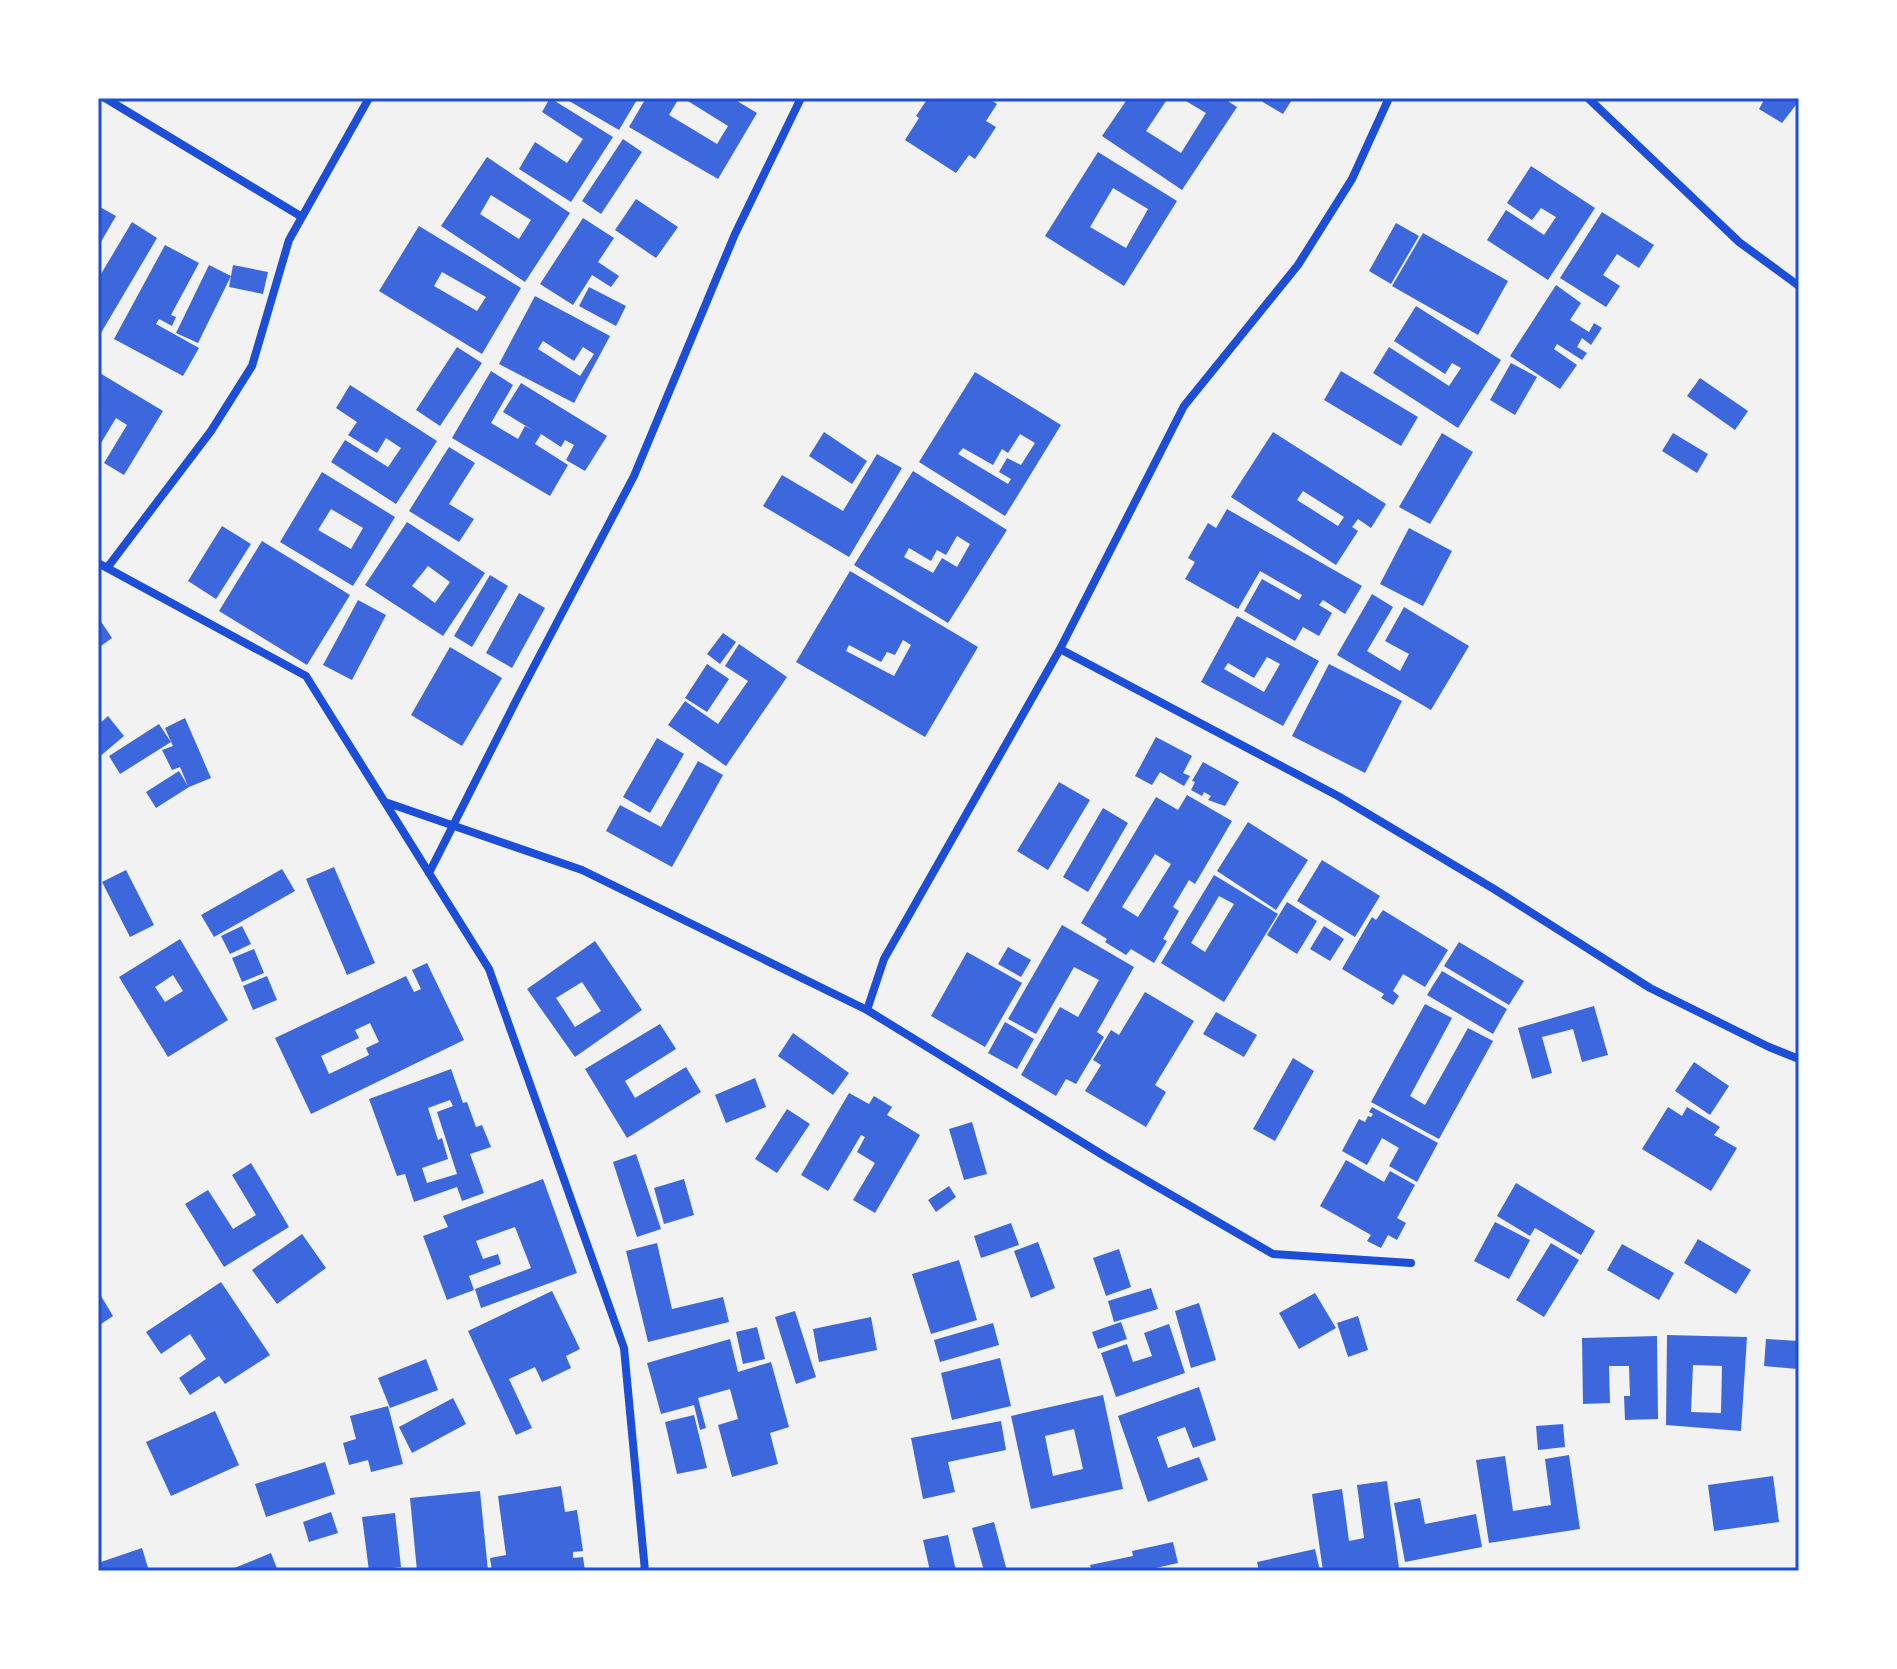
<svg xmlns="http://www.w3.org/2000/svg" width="1897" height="1669" viewBox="0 0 1897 1669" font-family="'IBM Plex Sans',sans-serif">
	<rect width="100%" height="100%" fill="#f2f2f2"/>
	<path fill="#3d67dc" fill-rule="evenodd" d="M550 98 613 137 571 202 519 169 535 142 567 163 583 139 542 112Z
		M564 98H638L619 130Z
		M646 98H679L669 115 717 144 728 126 683 98H732L757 113 718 179 629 127Z
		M928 98H988L997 104 986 121 996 127 975 159 969 155 956 173 905 140 919 118 916 116Z
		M1128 98H1168L1146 131 1181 153 1206 113 1181 98H1223L1237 107 1182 190 1102 136Z
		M1256 98H1293L1283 114Z
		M1765 98H1799V101L1782 123 1759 109Z
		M623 139 642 152 601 214 582 201Z
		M1098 152 1177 201 1124 286 1045 236ZM1113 188 1148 209 1126 248 1090 227Z
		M487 157 570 213 525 282 441 226ZM491 195 531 220 519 239 480 214Z
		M1531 166 1595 208 1548 280 1487 240 1506 210 1544 235 1556 217 1541 208 1532 220 1507 203Z
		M636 199 678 227 656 258 615 230Z
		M98 206 116 216 98 247Z
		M1602 212 1654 245 1639 268 1617 254 1603 275 1620 286 1606 307 1560 278Z
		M583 218 614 238 598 262 619 276 611 287 592 275 573 305 540 284Z
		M132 222 157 238 98 338V279Z
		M1396 223 1419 236 1391 284 1369 271Z
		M419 226 521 288 482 354 379 291ZM442 272 486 297 477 311 434 286Z
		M1423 233 1508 281 1478 335 1392 286Z
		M165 245 199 263 171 315 176 317 172 326 159 319 156 324 199 348 183 376 114 339Z
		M209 265 231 276 233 265 268 272 263 294 229 287 231 276 198 343 176 333Z
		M1556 285 1581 303 1570 320 1589 332 1594 323 1602 328 1591 345 1582 338 1577 347 1587 353 1582 360 1557 344 1554 349 1577 365 1560 389 1510 356Z
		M589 287 626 306 616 326 579 306Z
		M535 296 610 336 574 403 499 364ZM543 341 574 361 583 347 594 354 580 376 538 349Z
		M1416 306 1501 360 1458 428 1373 373 1389 347 1449 386 1461 368 1452 363 1445 374 1394 341Z
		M457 347 482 363 440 426 416 410Z
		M1511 363 1537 377 1515 415 1490 400Z
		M491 371 513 385 491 423 518 439 525 426 534 431 503 412 521 383 607 436 585 471 566 460 574 445 565 440 561 447 541 434 535 444 568 465 550 496 452 438Z
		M1341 371 1418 417 1401 446 1324 400Z
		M98 372 163 411 124 475 104 463 127 425 116 418 98 448Z
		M975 372 1061 425 1005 516 919 462ZM1020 434 1035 443 1021 465 1007 458 999 472 1011 479 1008 484 958 454 963 448 993 465 1002 449 1008 453Z
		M1700 378 1748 411 1735 430 1687 396Z
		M350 385 437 441 396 504 331 462 345 440 388 467 401 448 386 438 377 453 348 435 357 422 336 408Z
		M824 432 867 461 852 484 809 456Z
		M1273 432 1386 504 1371 528 1358 519 1352 527 1358 531 1336 565 1231 497ZM1303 491 1344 517 1338 526 1297 500Z
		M1442 433 1473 452 1430 524 1399 507Z
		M1673 433 1708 454 1697 473 1662 451Z
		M449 447 475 463 449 504 474 519 459 542 409 511Z
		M877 454 902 468 849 557 763 506 782 475 843 511Z
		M913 471 1007 530 948 623 854 565ZM957 536 970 544 957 567 942 558 933 573 904 557 909 548 931 561 937 550 946 555Z
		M322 472 395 517 353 586 280 542ZM331 509 363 528 351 549 318 530Z
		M1227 509 1362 586 1345 614 1323 600 1319 605 1332 613 1319 636 1303 627 1295 641 1244 611 1262 579 1299 600 1302 595 1260 571 1238 609 1185 579 1195 562 1188 558 1208 523 1216 528Z
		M407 522 485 573 443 636 365 585ZM428 566 450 582 435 603 412 586Z
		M222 526 251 544 216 599 188 581Z
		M1409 528 1452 551 1423 606 1380 584Z
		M262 541 350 595 307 665 219 611Z
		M850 571 978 647 925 737 796 662ZM903 640 911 645 894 676 846 651 849 645 881 662 887 652 895 655Z
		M490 575 508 586 472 647 454 636Z
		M519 593 545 608 512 668 486 653Z
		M1372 594 1393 607 1367 651 1400 671 1409 654 1385 641 1404 607 1469 646 1431 710 1337 655Z
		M358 600 386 615 352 680 323 665Z
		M1237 616 1319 661 1283 726 1201 682ZM1267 657 1280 664 1264 692 1224 669 1228 663 1254 678Z
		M98 617 112 638 98 648Z
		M723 633 736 642 720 664 707 654Z
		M739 644 787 677 726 766 668 725 685 701 718 724 748 681 725 666Z
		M450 647 502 678 462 746 411 715Z
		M707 664 729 679 707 712 685 698Z
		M1329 664 1402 701 1365 773 1292 736Z
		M108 716 124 736 98 758V725Z
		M185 718 211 778 189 787 156 808 146 792 179 771 188 786 180 767 172 770 162 750 173 746 165 728Z
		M159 724 171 742 120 774 109 756Z
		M1156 737 1192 756 1183 773 1190 776 1184 786 1160 772 1152 785 1135 776Z
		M657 738 684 754 650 813 623 797Z
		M698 761 723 775 672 867 606 831 620 805 661 827Z
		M1203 762 1239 782 1225 806 1208 800 1211 796 1204 792 1202 796 1191 790 1195 782 1192 781Z
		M1059 782 1090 800 1048 870 1017 851Z
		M1187 795 1232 821 1195 884 1189 880 1173 907 1179 911 1163 939 1167 941 1154 963 1131 949 1126 955 1105 942 1107 939 1081 923 1156 797 1178 810ZM1155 854 1171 864 1138 917 1122 907Z
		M1103 808 1128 823 1088 892 1063 877Z
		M1248 822 1308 860 1276 910 1217 871Z
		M1322 860 1380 896 1355 937 1297 901Z
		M334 867 375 963 347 975 306 879Z
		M282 869 295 891 214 937 201 915Z
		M126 870 154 925 130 937 102 882Z
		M1214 875 1278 914 1224 1002 1161 963ZM1219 896 1234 904 1205 952 1191 943Z
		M1287 902 1317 921 1297 954 1267 935Z
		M1383 910 1448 950 1425 987 1403 974 1393 991 1399 996 1393 1005 1381 998 1384 994 1342 969 1372 917 1376 920Z
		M1062 925 1134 967 1097 1032 1104 1037 1076 1084 1066 1079 1056 1096 1021 1075 1060 1007 1078 1017 1099 980 1074 967 1036 1034 1008 1019Z
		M242 926 251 944 230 954 221 936Z
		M1324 926 1344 939 1330 961 1310 949Z
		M180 939 228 1020 168 1057 119 977ZM173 975 183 991 165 1002 155 987Z
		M595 941 642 1010 575 1057 527 989ZM582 982 601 1011 575 1027 556 998Z
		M1459 942 1524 981 1509 1005 1444 966Z
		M1008 947 1031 960 1021 977 998 964Z
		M254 949 264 973 242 982 232 958Z
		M967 952 1022 983 985 1047 931 1016Z
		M427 963 464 1040 311 1114 275 1038 406 976 414 992 421 989 412 970ZM370 1023 379 1042 366 1048 369 1055 329 1074 321 1056 359 1038 355 1030Z
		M1442 971 1507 1009 1493 1034 1427 995Z
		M267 976 277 1000 253 1010 243 986Z
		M1145 992 1194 1021 1155 1085 1166 1092 1146 1127 1085 1091 1101 1065 1093 1060 1111 1030 1119 1035Z
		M1425 1004 1452 1018 1410 1096 1425 1105 1468 1028 1493 1041 1439 1139 1371 1102Z
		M1594 1006 1608 1055 1582 1062 1573 1029 1542 1037 1552 1073 1532 1079 1518 1028Z
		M1216 1012 1257 1035 1244 1057 1203 1034Z
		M1005 1022 1034 1039 1017 1069 988 1053Z
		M660 1024 676 1049 625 1081 635 1098 686 1067 701 1092 627 1138 585 1069Z
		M793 1033 849 1073 833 1095 778 1056Z
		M1293 1058 1314 1071 1275 1141 1253 1129Z
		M1694 1062 1729 1086 1710 1115 1675 1091Z
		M451 1069 463 1103 467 1102 476 1127 482 1125 491 1147 470 1154 484 1193 462 1201 457 1187 414 1202 405 1174 397 1176 369 1099ZM450 1100 453 1106 437 1112 457 1174 427 1183 422 1168 448 1159 442 1138 438 1140 428 1108Z
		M755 1078 766 1107 726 1123 715 1095Z
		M849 1093 869 1104 874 1096 892 1107 887 1115 920 1135 875 1213 853 1200 875 1163 857 1152 865 1137 861 1135 828 1191 801 1175Z
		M1372 1107 1438 1143 1417 1182 1389 1166 1399 1148 1382 1138 1367 1165 1342 1151 1359 1119 1365 1122 1368 1116 1371 1117 1373 1114 1369 1112Z
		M1668 1107 1682 1116 1687 1107 1720 1127 1714 1135 1737 1148 1711 1191 1642 1149Z
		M787 1109 810 1124 777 1173 755 1159Z
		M972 1122 987 1174 964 1180 949 1129Z
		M636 1154 661 1229 637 1237 613 1162Z
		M1346 1160 1384 1182 1390 1171 1415 1185 1397 1218 1406 1223 1397 1240 1388 1235 1381 1248 1367 1241 1371 1235 1320 1206Z
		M251 1163 289 1227 224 1267 185 1204 208 1190 233 1229 256 1215 232 1175Z
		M543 1179 577 1273 481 1308 475 1289 531 1268 515 1227 476 1241 483 1259 498 1254 501 1264 469 1276 474 1290 447 1300 423 1236 448 1227 443 1216Z
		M684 1179 694 1215 664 1224 654 1188Z
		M1516 1183 1595 1231 1581 1255 1535 1228 1530 1236 1497 1216Z
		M949 1186 956 1197 936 1212 928 1200Z
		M1495 1222 1530 1240 1509 1279 1474 1261Z
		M1011 1223 1019 1245 981 1258 974 1236Z
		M302 1234 326 1268 277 1304 252 1270Z
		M1698 1239 1751 1270 1736 1294 1684 1263Z
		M1038 1242 1055 1288 1031 1298 1014 1251Z
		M657 1243 672 1309 723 1297 729 1322 648 1342 626 1251Z
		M1551 1243 1579 1260 1544 1317 1516 1300Z
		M1622 1244 1674 1273 1659 1300 1607 1270Z
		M1119 1249 1131 1287 1106 1296 1093 1258Z
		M959 1260 977 1320 931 1334 912 1274Z
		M221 1282 270 1355 225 1384 219 1376 190 1395 179 1378 206 1359 190 1334 161 1354 146 1332Z
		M1151 1288 1158 1309 1114 1322 1108 1301Z
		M98 1291 113 1316 98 1326Z
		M552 1291 580 1349 566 1356 571 1368 542 1382 535 1367 509 1379 532 1428 516 1435 468 1331Z
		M1315 1293 1336 1328 1299 1349 1279 1313Z
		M1199 1303 1216 1360 1191 1368 1175 1311Z
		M795 1311 816 1377 796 1384 775 1317Z
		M1358 1316 1368 1350 1348 1357 1337 1323Z
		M871 1317 877 1350 819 1362 813 1329Z
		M1121 1322 1127 1339 1098 1349 1092 1332Z
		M993 1323 999 1345 940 1362 934 1340Z
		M1169 1324 1185 1373 1116 1397 1101 1353 1127 1344 1133 1362 1152 1356 1144 1333Z
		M757 1327 765 1359 743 1364 736 1332Z
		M1667 1335 1747 1337 1741 1431 1666 1425ZM1693 1365 1722 1366 1721 1413 1691 1412Z
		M1657 1336 1658 1419 1625 1420 1624 1396H1630L1629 1366H1609L1610 1403 1583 1404 1582 1338Z
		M730 1339 738 1372 771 1362 789 1427 770 1433 778 1464 732 1477 718 1425 738 1419 730 1389 698 1398 706 1428 700 1430 694 1405 661 1414 647 1363Z
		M1766 1339 1799 1341 1797 1369 1764 1366Z
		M1000 1358 1011 1406 952 1420 941 1373Z
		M426 1359 438 1390 390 1408 378 1378Z
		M1199 1387 1216 1440 1193 1448 1185 1427 1157 1437 1168 1468 1199 1457 1208 1480 1148 1502 1118 1416Z
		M1103 1395 1123 1489 1031 1509 1011 1416ZM1074 1429 1083 1469 1053 1476 1045 1436Z
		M453 1398 466 1424 412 1453 399 1427Z
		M388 1406 403 1464 371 1472 368 1460 349 1465 343 1443 356 1439 350 1416Z
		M215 1411 239 1465 171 1496 146 1442Z
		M694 1415 707 1468 677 1474 665 1422Z
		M1001 1421 1006 1450 948 1462 955 1492 923 1499 911 1438Z
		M1563 1424 1565 1447 1538 1450 1536 1426Z
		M1569 1455 1580 1529 1489 1543 1476 1460 1505 1456 1513 1511 1551 1505 1545 1459Z
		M325 1462 335 1494 266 1517 255 1484Z
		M1773 1476 1779 1522 1714 1531 1708 1485Z
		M1387 1481 1399 1568 1378 1571H1323L1312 1494 1342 1489 1349 1541 1364 1538 1357 1485Z
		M561 1486 565 1512 577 1510 583 1551 573 1552V1558L583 1557 585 1571H492L490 1558 506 1555 498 1496Z
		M480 1491 488 1571H417L410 1498Z
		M1420 1498 1425 1524 1476 1514 1482 1547 1405 1562 1394 1503Z
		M331 1512 338 1533 309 1542 303 1522Z
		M395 1513 401 1567 369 1571 362 1517Z
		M994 1522 1007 1571H984L972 1528Z
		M948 1535 956 1571H930L923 1540Z
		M1173 1542 1178 1563 1142 1571H1092L1090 1565 1133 1556 1132 1551Z
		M142 1548 149 1571H98V1563Z
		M1315 1549 1320 1571H1259L1257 1562Z
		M271 1553 278 1571H227Z"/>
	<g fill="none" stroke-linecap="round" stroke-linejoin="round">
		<path stroke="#1d4ed8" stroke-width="8" d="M105 98 302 217
			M1588 98 1739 242 1799 286
			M98 563 306 676 489 969 624 1348 645 1571
			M107 568 211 431 252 366 289 240 369 98
			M1060 649 1338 796 1494 889 1650 988 1769 1047 1799 1059
			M385 802 582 870 867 1010 1111 1160 1273 1254 1411 1263
			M429 873 520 693 634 476 735 234 801 98
			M867 1010 884 959 1060 649 1184 406 1298 265 1352 179 1389 98"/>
	</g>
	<rect width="1897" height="1669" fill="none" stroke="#ffffff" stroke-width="200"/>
	<rect x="100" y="100" width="1697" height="1469" fill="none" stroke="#1d4ed8" stroke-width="3"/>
</svg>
